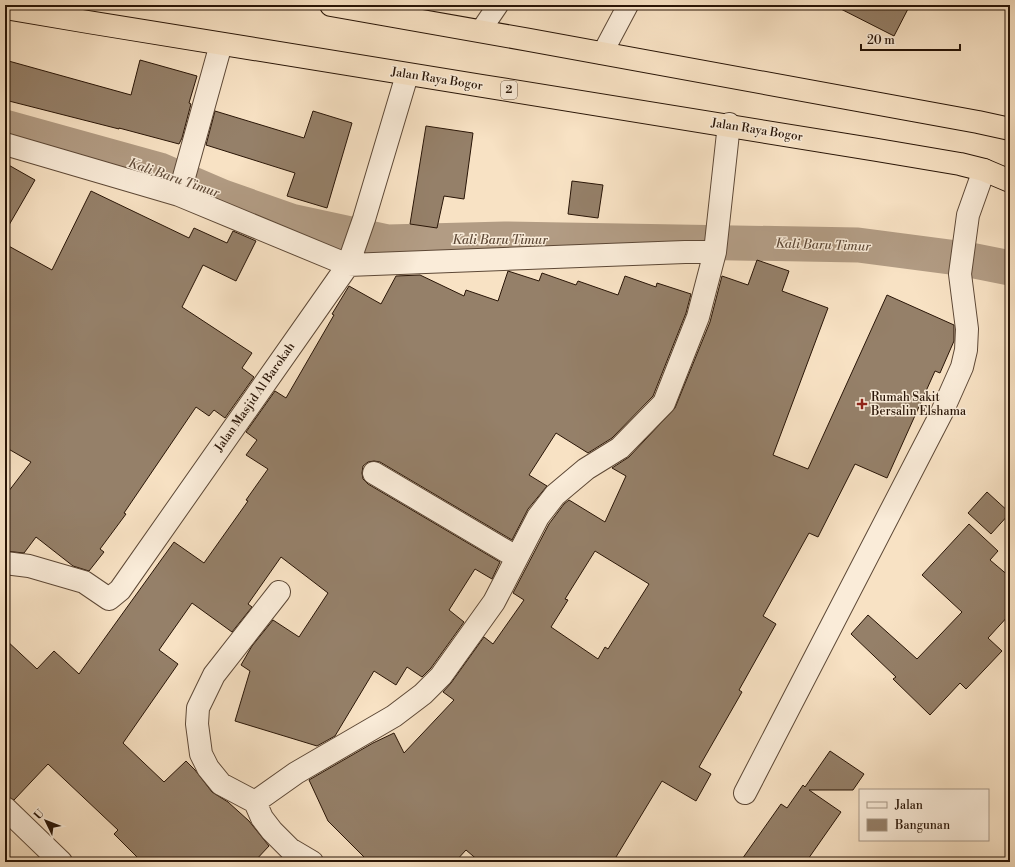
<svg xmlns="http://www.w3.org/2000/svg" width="1015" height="867" viewBox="0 0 1015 867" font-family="'Libre Bodoni',serif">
	<rect width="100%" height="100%" fill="#f8e2c4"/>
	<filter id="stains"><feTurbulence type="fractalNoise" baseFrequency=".005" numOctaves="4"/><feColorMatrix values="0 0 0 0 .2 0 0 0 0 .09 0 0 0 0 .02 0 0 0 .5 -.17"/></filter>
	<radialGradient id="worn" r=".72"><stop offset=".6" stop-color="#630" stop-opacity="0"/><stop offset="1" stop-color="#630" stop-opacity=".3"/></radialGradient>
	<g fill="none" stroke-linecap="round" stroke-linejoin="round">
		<path stroke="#b29c84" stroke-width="35" d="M5 127 160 170 223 197 291 221 388 242 505 239 858 245 965 259 1010 268"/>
	</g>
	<path fill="#958069" stroke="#291507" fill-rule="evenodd" d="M833 5H910L894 36Z
		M5 60 131 95 140 60 197 76 189 103 191 104 182 138 179 144 119 128V129L5 100Z
		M215 111 304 138 313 111 352 123 327 208 287 196 295 173 206 145Z
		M426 126 473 133 464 199 444 196 437 228 410 224Z
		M5 163 35 180 5 232Z
		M572 181 603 185 598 218 568 214Z
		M91 191 189 238 194 228 227 243 233 231 256 241 236 281 203 265 182 307 252 353 242 368 254 377 225 418 214 410 209 416 196 407 124 513 126 514 100 549 104 552 89 571 73 566 36 537 24 553 5 551V496L31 462 5 447V244L52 270Z
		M757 260 789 271 782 291 828 308 773 455 808 469 887 295 954 325V341L940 373 935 371 887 478 855 464 818 537 809 533 763 616 776 624 739 690 742 692 699 767 711 774 696 801 662 781 613 862H480L466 850 455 862H369L328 821 309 780 373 743 394 733 404 753 454 700 443 692 451 683 484 637 493 644 524 600 513 593 549 524 564 504 569 500 605 522 626 476 612 468 629 457 675 408 710 322 722 276 748 285ZM595 551 649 584 608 649 605 647 598 659 551 627 568 600 565 599Z
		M508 271 539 281 542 273 576 285 578 281 618 295 625 276 656 287 657 283 691 294 686 313 653 396 612 438 588 453 556 433 529 475 547 486 528 509 512 540 380 462 374 461 368 462 363 466 362 473 363 479 368 484 500 562 492 579 475 569 449 610 464 622 431 668 422 677 407 667 396 685 374 671 335 736 317 746 235 721 250 671 241 665 252 646 273 620 299 637 328 593 281 557 248 604 252 607 232 632 192 603 159 650 178 664 123 743 164 782 186 761 195 770 212 792 228 802 249 821 269 846 254 862H142L114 834 118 830 48 764 14 800 5 796V639L37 669 54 651 79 674 174 542 204 563 248 501 246 500 268 469 246 455 257 440 246 432 275 391 286 398 334 315 332 314 349 286 381 304 396 276 420 275 464 296 466 290 498 301Z
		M987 492 1010 513 991 534 968 513Z
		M969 524 998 551 990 560 1010 577V614L988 638 1002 651 966 689 960 683 930 715 893 679 896 677 851 634 868 615 917 659 962 612 922 575Z
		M830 751 864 774 853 790H809L841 812 806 862H740L781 804 787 808 803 785 805 787Z"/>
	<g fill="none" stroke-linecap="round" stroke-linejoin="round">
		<defs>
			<path id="lane" d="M481 30 498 5
				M602 54 628 5"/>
			<path id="street" d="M5 144 179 195 348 265 685 252H715L698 317 664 403 620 448 586 469 555 495 538 517 494 602 441 676 423 694 394 716 296 773 255 802
				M179 195 221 44
				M715 252 729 124
				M374 473 516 557
				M5 563 29 566 84 582 109 599 120 590 348 265 364 219 407 75
				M279 592 214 675 198 708 197 724 201 754 208 768 221 784 255 802 262 818 272 831 290 849 312 862
				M745 793 942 412 962 367 966 350 967 329 960 274 968 215 984 170
				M5 808 61 862"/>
			<path id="highway" d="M331 5C547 42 762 83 978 122L1010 129
				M5 8C323 62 642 110 960 164L984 170 1010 181"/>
		</defs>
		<use href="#lane" stroke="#5d4836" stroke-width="22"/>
		<use href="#street" stroke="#5d4836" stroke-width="24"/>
		<use href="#highway" stroke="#291507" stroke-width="24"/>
		<use href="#lane" stroke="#faecd9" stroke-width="20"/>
		<use href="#street" stroke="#faecd9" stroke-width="22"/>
		<use href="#highway" stroke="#f8e2c4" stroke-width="22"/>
	</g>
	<path fill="#8f2418" stroke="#faecd9" stroke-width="1.5" d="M860 398h4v4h4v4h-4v4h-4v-4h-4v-4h4z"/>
	<g text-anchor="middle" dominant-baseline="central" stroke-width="3" stroke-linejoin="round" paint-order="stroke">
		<rect fill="#faecd9" stroke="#685646" stroke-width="1" x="501" y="81" width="16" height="18" rx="3"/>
		<g font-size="11" font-weight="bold" fill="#291507">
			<text x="509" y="90">2</text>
		</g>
		<g font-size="12" fill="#291507" stroke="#faecd9">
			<text transform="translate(437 79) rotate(9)">Jalan Raya Bogor</text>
			<text transform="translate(757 130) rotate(9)">Jalan Raya Bogor</text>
			<text transform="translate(255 397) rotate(-55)">Jalan Masjid Al Barokah</text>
		</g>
		<g font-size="12" fill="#291507" stroke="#faecd9" text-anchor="start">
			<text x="871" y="397">Rumah Sakit<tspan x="871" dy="14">Bersalin Elshama</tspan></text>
		</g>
		<g font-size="13" font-style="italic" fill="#604b39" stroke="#faecd9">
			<text transform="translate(174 178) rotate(19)">Kali Baru Timur</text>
			<text x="500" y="240">Kali Baru Timur</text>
			<text transform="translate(823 245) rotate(2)">Kali Baru Timur</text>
		</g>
	</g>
	<rect width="1015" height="867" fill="none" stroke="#f8e2c4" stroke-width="20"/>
	<rect x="6" y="6" width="1003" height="855" fill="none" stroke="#291507" stroke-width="2"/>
	<rect x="10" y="10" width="995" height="847" fill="none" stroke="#291507"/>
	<rect x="859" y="789" width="130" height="52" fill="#faecd9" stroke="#a69685"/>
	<rect x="867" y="802" width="20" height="6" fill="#faecd9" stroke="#a69685"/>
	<text x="895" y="809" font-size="12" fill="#291507">Jalan</text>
	<rect x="867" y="819" width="20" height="12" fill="#958069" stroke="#a69685"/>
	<text x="895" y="829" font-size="12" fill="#291507">Bangunan</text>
	<g transform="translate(46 821) rotate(313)" stroke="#faecd9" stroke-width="3" paint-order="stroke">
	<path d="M0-3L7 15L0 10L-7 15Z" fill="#291507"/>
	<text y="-6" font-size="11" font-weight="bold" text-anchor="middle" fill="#291507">U</text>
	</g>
	<path d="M861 44v6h99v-6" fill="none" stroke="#291507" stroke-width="2"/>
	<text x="867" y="44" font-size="12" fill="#291507" stroke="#faecd9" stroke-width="3" paint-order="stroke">20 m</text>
	<rect width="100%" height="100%" filter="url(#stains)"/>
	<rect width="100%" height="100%" fill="url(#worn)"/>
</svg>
